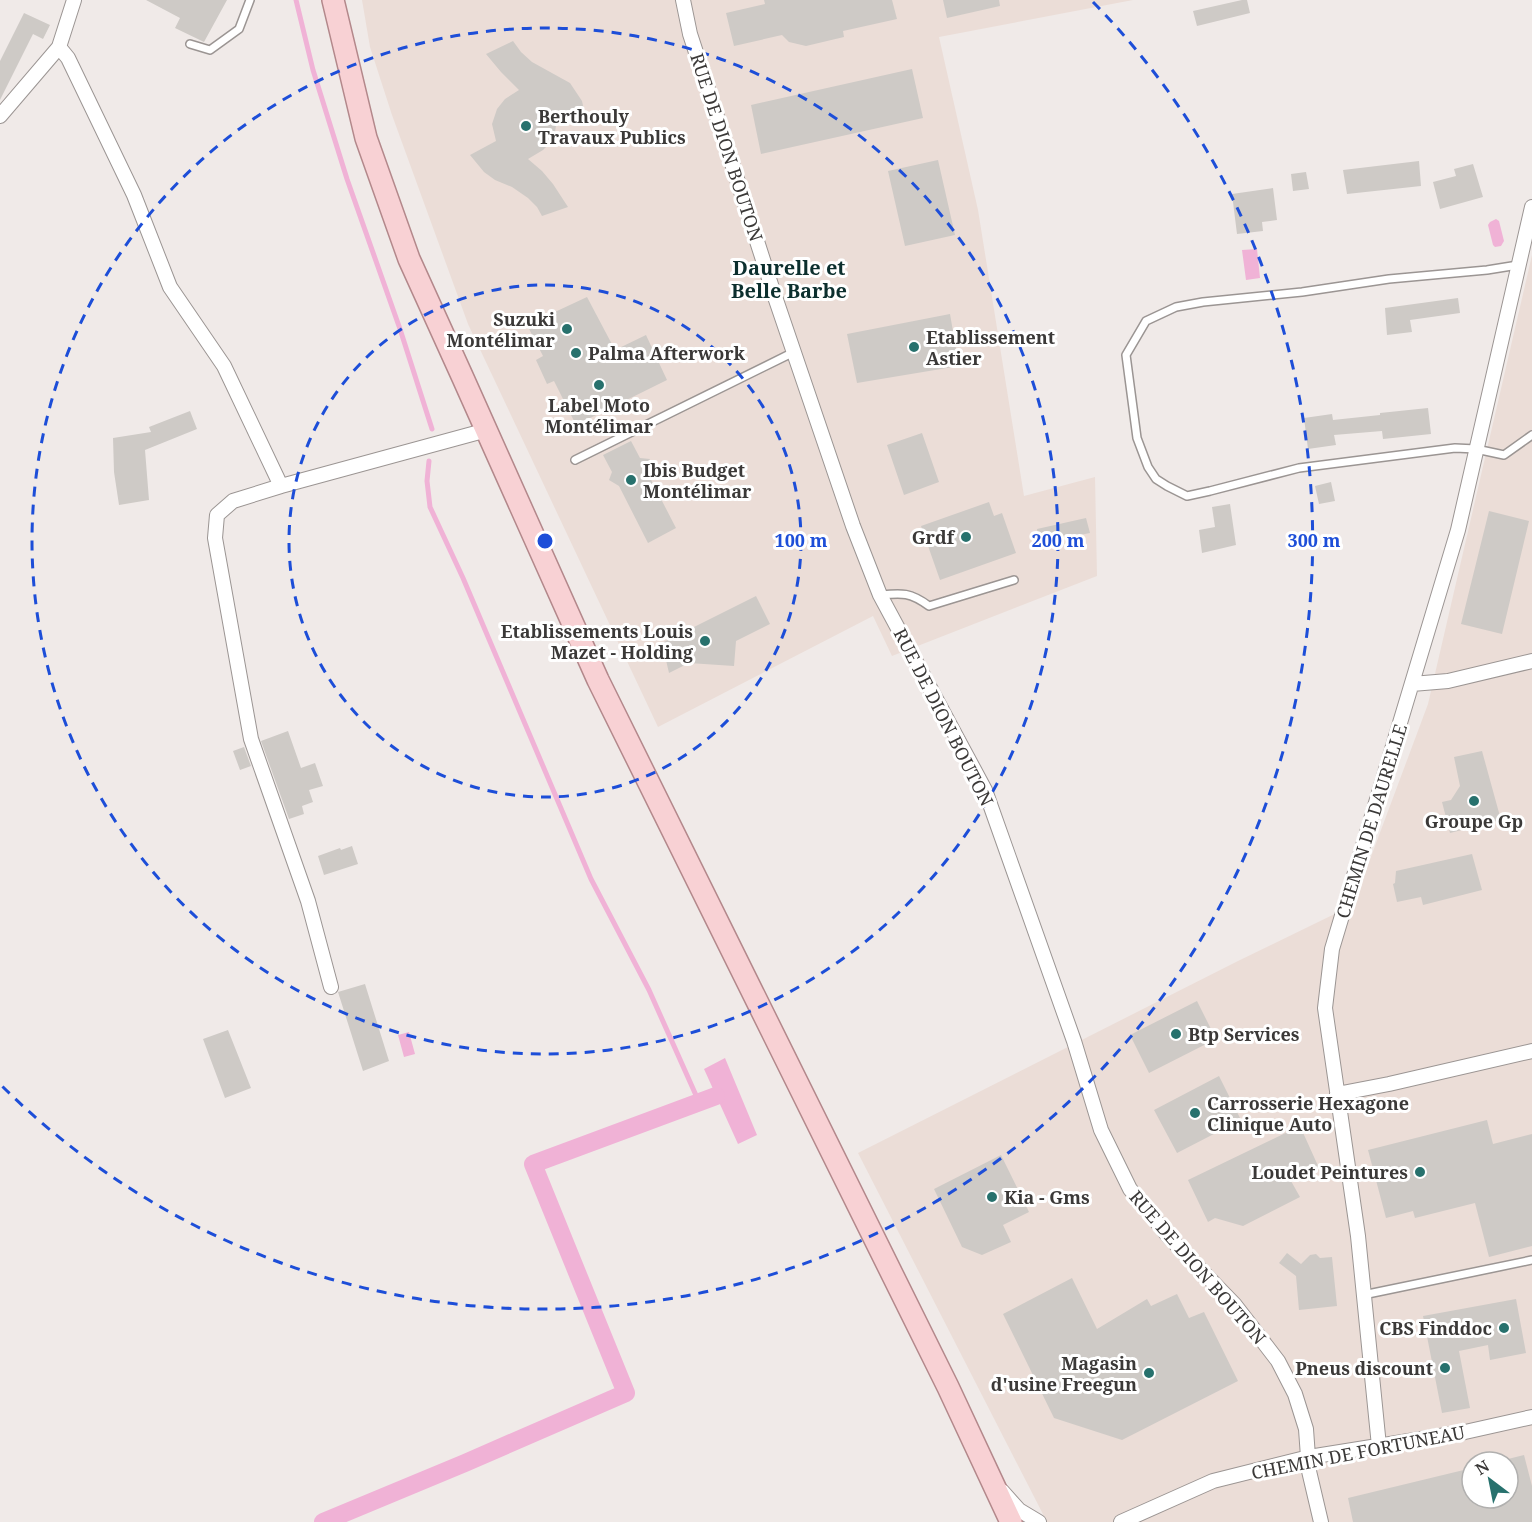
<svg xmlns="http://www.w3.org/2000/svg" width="1532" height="1522" viewBox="0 0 1532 1522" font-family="'Noto Serif',serif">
	<rect width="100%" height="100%" fill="#f0eae8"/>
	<path fill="#ebddd7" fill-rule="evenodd" d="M362 0H1133L939 37 978 210 1024 496 1095 477 1097 576 892 656 873 616 658 727 468 324 392 115 370 47Z
		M1532 255V1522H1047L858 1153 1238 961 1353 905 1428 704ZM1472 1462H1508V1498H1472Z"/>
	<path fill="#f0b2d6" d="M1496 219 1499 221 1504 241 1501 246 1495 247 1493 245 1488 225 1490 222Z
		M1257 249 1260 278 1246 280 1242 250Z
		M409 1032 415 1054 404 1057 398 1035Z
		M725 1058 757 1135 738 1144 704 1069Z"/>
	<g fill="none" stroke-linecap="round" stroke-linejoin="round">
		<path stroke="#f0b2d6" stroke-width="5" d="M296 0 313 70 347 179 400 329 432 429
			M429 461 427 481 430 507 463 578 591 879 649 990 699 1102"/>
		<path stroke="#f0b2d6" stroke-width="18" d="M323 1522 465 1463 626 1393 533 1164 716 1096"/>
	</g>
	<path fill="#cecac6" d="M146 0H227L204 42 175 28 180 18Z
		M764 0H892L897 19 843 31 844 37 806 46 789 42 782 35 734 46 726 13 765 4Z
		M943 0H999L1000 6 947 18Z
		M1242 0H1247L1250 13 1197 26 1193 11Z
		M24 13 50 25 43 39 33 34 0 100V61Z
		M513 41 521 52 532 62 570 83 582 101 585 114 557 119 555 132 549 144 543 150 528 159 542 171 553 184 568 207 542 216 537 207 528 198 512 187 495 180 484 172 470 155 496 141 492 124 497 109 505 99 519 90 501 72 486 54Z
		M912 69 923 118 761 154 751 105Z
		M938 160 955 235 905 246 888 171Z
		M1419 161 1421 186 1347 194 1343 170Z
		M1473 164 1483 197 1440 209 1433 182 1456 176 1454 169Z
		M1306 172 1309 189 1293 191 1291 174Z
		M1273 188 1277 220 1262 222 1263 231 1237 234 1232 194Z
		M587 297 615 350 646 335 667 380 576 425 554 381 547 384 536 360 543 356 527 325Z
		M1458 298 1460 313 1410 320 1412 332 1387 335 1385 308Z
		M950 314 959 366 857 383 847 334Z
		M1428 408 1431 434 1383 439 1382 431 1334 435 1336 445 1308 449 1304 418 1332 414 1333 420 1380 415V413Z
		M190 411 197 429 145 450 149 500 119 505 114 472 113 438 151 432 149 427Z
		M922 433 939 482 904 495 887 445Z
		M631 441 640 458 650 459 645 468 676 528 648 543 619 486 609 480 612 472 603 455Z
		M1331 482 1335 501 1319 504 1315 486Z
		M989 502 994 516 1002 513 1016 553 940 580 921 526Z
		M1230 504 1236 545 1202 553 1199 530 1215 527 1212 507Z
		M1489 511 1529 521 1502 634 1461 624Z
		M1086 518 1090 533 1039 543 1037 529Z
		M756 596 770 624 736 641 734 666 689 663 669 673 662 643Z
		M288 731 301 768 315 763 323 786 309 790 313 802 302 806 304 814 289 819 261 741Z
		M244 747 251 766 240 770 233 751Z
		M1482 751 1501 820 1450 833 1442 802 1451 800 1460 786 1454 757Z
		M352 846 358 864 324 875 318 856 340 848 341 850Z
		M1472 854 1482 890 1423 905 1421 897 1397 902 1393 884 1395 883 1396 871Z
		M365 984 389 1061 363 1071 338 992Z
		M1197 1001 1216 1039 1149 1073 1130 1035Z
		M228 1030 251 1088 225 1098 203 1039Z
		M1219 1076 1241 1120 1177 1153 1154 1110Z
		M1487 1120 1493 1144 1532 1134V1246L1489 1257 1475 1203 1415 1218 1413 1211 1386 1218 1368 1150Z
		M1300 1126 1319 1168 1291 1181 1300 1197 1243 1226 1215 1218 1208 1222 1188 1180Z
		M1001 1155 1029 1212 1003 1225 1011 1242 982 1255 962 1247 934 1189Z
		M1287 1253 1301 1264 1310 1255 1316 1254 1320 1258 1332 1257 1337 1306 1299 1310 1296 1276 1279 1263Z
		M1072 1278 1097 1329 1147 1299 1151 1306 1177 1294 1189 1318 1204 1312 1238 1381 1122 1440 1054 1418 1003 1314Z
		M1516 1299 1526 1353 1490 1360 1488 1345 1459 1351 1470 1408 1442 1413 1423 1316Z
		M1524 1455 1532 1486V1522H1353L1348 1498 1472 1468V1498H1508V1459Z"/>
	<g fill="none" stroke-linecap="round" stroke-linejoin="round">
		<defs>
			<path id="service" d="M190 44 210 50 239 29 250 0
				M1518 265 1487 270 1389 279 1302 292 1203 302 1176 307 1146 321 1126 355 1137 438 1148 467 1156 479 1167 486 1187 496 1210 491 1299 468 1455 448 1476 449 1504 455 1532 435
				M575 460 794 352
				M880 595C902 593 910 592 929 606L1014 580
				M1363 1295 1532 1260"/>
			<path id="minor" d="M683 0 690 34 720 126 773 291 853 526 880 595 985 790 1074 1041 1101 1130 1130 1189 1169 1237 1235 1305 1278 1361 1295 1394 1306 1429 1309 1471 1321 1522
				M59 47 68 58 134 195 170 287 224 366 281 486
				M0 116 59 47 74 0
				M1412 684 1448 681 1532 661
				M331 987 308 901 251 739 215 538 217 515 233 501 281 486 487 430
				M1337 1094 1389 1084 1532 1051
				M1379 1446 1358 1236 1325 1008 1332 949 1458 530 1532 207
				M1002 1491 1019 1510 1039 1522
				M1121 1522 1213 1481 1309 1457 1465 1432 1532 1417"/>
			<path id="primary" d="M333 0 366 138 409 259 463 378 598 680 948 1387 1011 1522"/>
		</defs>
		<use href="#service" stroke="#9b9593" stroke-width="10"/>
		<use href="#minor" stroke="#9b9593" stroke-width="16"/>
		<use href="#primary" stroke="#b3888b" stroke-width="24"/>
		<use href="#service" stroke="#fff" stroke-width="7"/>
		<use href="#minor" stroke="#fff" stroke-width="14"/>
		<use href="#primary" stroke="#f8d1d4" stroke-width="21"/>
	</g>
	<g fill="none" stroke="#1d4ed8" stroke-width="3" stroke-dasharray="10 8">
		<circle cx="545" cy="541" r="256"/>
		<circle cx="545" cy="541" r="513"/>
		<path d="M1093 2A769 769 0 0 1 1 1085"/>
	</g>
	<g fill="#27716d" stroke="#fff" stroke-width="2">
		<circle cx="526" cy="126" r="6"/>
		<circle cx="567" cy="329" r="6"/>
		<circle cx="914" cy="347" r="6"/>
		<circle cx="576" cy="353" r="6"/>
		<circle cx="599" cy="385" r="6"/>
		<circle cx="631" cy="480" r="6"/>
		<circle cx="966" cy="537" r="6"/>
		<circle cx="705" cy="641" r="6"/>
		<circle cx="1474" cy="801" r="6"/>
		<circle cx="1176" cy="1034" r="6"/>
		<circle cx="1195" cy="1113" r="6"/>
		<circle cx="1420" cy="1172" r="6"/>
		<circle cx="992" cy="1197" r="6"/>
		<circle cx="1504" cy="1328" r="6"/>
		<circle cx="1445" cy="1368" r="6"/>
		<circle cx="1149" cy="1373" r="6"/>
	</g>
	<g text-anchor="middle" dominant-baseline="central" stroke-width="6" stroke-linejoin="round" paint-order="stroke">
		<g font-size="18" font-weight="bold" fill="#3b3938" stroke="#fff" text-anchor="start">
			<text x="538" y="116">Berthouly<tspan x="538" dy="21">Travaux Publics</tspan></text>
			<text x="555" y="319" text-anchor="end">Suzuki<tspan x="555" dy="21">Montélimar</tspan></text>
			<text x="926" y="337">Etablissement<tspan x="926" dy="21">Astier</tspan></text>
			<text x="588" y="353">Palma Afterwork</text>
			<text x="599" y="405" text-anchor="middle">Label Moto<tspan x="599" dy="21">Montélimar</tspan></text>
			<text x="643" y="470">Ibis Budget<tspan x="643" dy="21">Montélimar</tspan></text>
			<text x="954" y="537" text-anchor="end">Grdf</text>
			<text x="693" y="631" text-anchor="end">Etablissements Louis<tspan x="693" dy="21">Mazet - Holding</tspan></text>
			<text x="1474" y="821" text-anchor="middle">Groupe Gp</text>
			<text x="1188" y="1034">Btp Services</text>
			<text x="1207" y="1103">Carrosserie Hexagone<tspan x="1207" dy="21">Clinique Auto</tspan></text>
			<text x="1408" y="1172" text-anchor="end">Loudet Peintures</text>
			<text x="1004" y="1197">Kia - Gms</text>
			<text x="1492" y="1328" text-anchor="end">CBS Finddoc</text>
			<text x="1137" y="1363" text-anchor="end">Magasin<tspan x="1137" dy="21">d'usine Freegun</tspan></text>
			<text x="1433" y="1368" text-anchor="end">Pneus discount</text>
		</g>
		<g font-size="18" fill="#3b3938" stroke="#fff">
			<text transform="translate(727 147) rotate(72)">RUE DE DION BOUTON</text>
			<text transform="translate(944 717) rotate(63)">RUE DE DION BOUTON</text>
			<text transform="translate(1371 821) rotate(-73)">CHEMIN DE DAURELLE</text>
			<text transform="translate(1198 1267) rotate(49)">RUE DE DION BOUTON</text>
			<text transform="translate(1358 1452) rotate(-11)">CHEMIN DE FORTUNEAU</text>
		</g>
		<g font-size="20" font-weight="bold" fill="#0c2f2e" stroke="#fff">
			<text x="789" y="267">Daurelle et<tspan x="789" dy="23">Belle Barbe</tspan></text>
		</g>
	</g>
	<circle cx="545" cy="541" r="9" fill="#1d4ed8" stroke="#fff" stroke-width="3"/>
	<g font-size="18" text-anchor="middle" font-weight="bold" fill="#1d4ed8" stroke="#fff" stroke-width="6" stroke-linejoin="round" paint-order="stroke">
		<text x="801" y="547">100 m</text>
		<text x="1058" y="547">200 m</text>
		<text x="1314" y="547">300 m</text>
	</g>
	<g transform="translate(1490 1480) rotate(328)"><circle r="28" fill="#ffffff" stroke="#b1b0af" stroke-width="1.5"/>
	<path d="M0-4.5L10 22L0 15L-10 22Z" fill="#27716d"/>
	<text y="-9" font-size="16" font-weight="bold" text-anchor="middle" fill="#3b3938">N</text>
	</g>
</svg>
